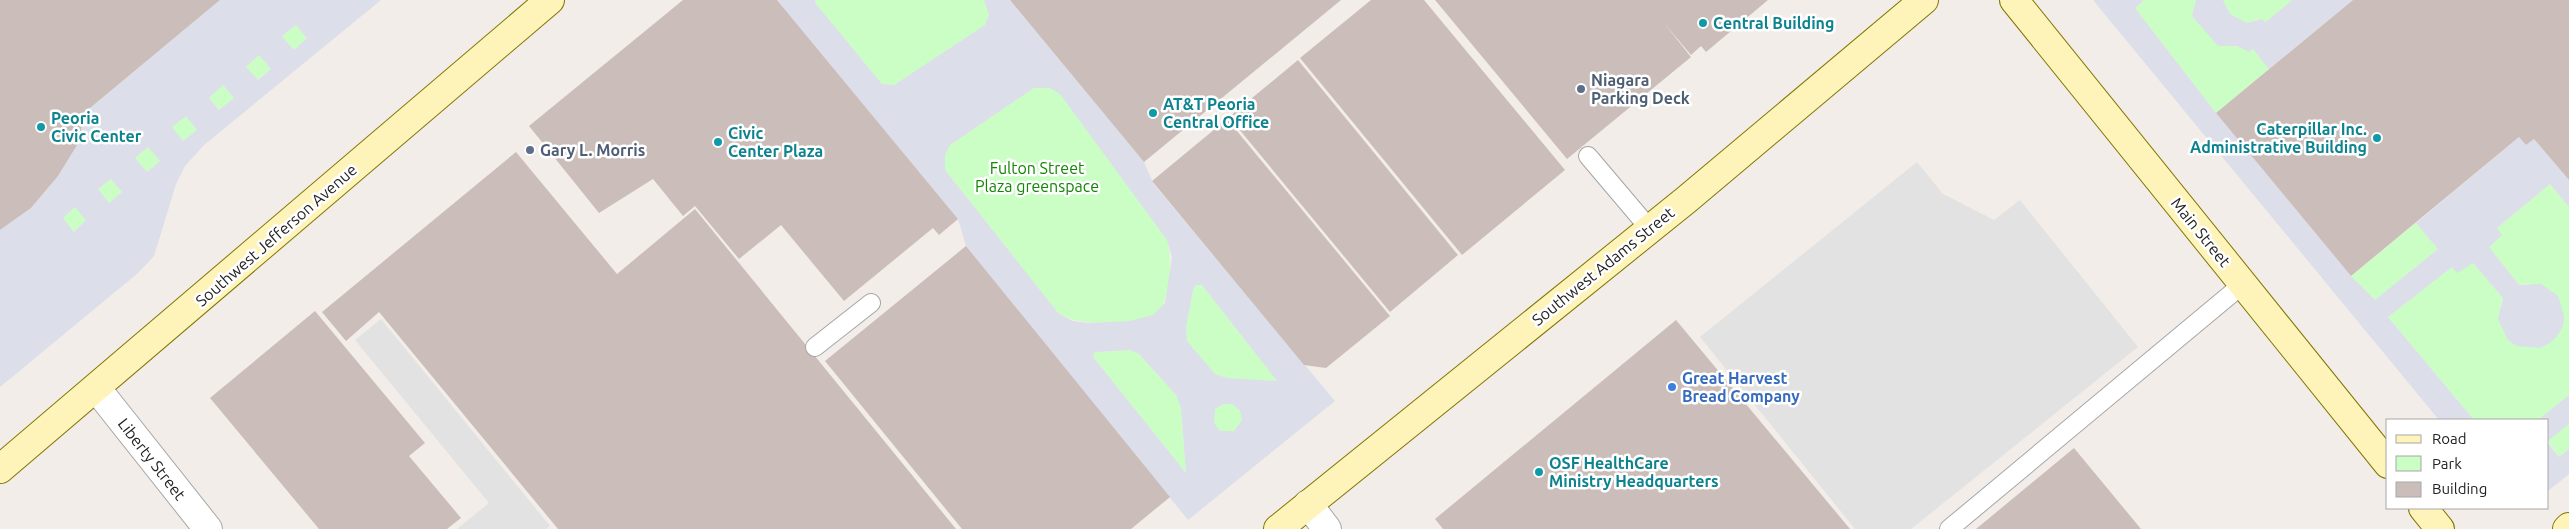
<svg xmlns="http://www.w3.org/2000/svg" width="2569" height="529" viewBox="0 0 2569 529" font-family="Ubuntu,sans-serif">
	<rect width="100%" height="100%" fill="#f2ede8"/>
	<path fill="#cafec4" d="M815 0H984L989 15 985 25 894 85 882 84 816 4Z
		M2144 0H2196L2192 17 2226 45 2253 49 2269 69 2216 113 2135 8Z
		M2223 0H2292L2266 22 2262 19 2247 23 2230 14Z
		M296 25 307 38 294 50 282 36Z
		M259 55 271 69 257 80 246 67Z
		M223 85 234 98 220 110 209 98Z
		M1034 88H1050L1061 94 1167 240C1172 259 1173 304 1153 315 1141 322 1124 322 1111 322 1092 323 1077 323 1059 314L945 170V155L950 145Z
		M186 116 197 130 183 141 171 127Z
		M148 147 160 161 146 172 135 158Z
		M111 179 122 192 109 203 98 189Z
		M2550 184 2569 207V395L2538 420H2474L2388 317 2452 267 2473 263 2503 298 2499 308 2530 283 2519 285 2489 247 2497 228Z
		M75 207 87 220 74 232 62 218Z
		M2416 223 2438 249 2375 300 2351 276Z
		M1196 285H1202L1277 381 1227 378 1215 374 1187 341 1186 328 1193 290Z
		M1130 350 1139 354 1176 395 1181 408 1186 473 1093 357 1094 353 1098 352Z
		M1212 418a15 15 0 1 1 30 0a15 15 0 1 1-30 0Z
		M2569 424V449L2559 457 2548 441Z"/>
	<path fill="#e2e2e2" d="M1917 162 1943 194 1994 220 2020 200 2138 347 1911 529H1855L1700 337Z
		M381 319 550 526 546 529H457L489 503 355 340Z"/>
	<path fill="#dcdee9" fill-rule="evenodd" d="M220 0H381L204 145 185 166 176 184 154 256 138 273 0 387V230L31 208 58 176 79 142 84 113ZM296 25 307 38 294 50 282 36ZM259 55 271 69 258 80 246 67ZM223 85 234 98 219 110 209 98ZM186 116 197 130 183 141 172 127ZM148 147 160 161 147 172 135 158ZM111 179 122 192 109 203 98 189ZM75 207 86 220 74 232 63 218Z
		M777 0H815L816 4 882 84 894 85 985 25 989 15 984 0H1010L1144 162 1153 183 1335 401 1188 520 966 246 958 219ZM1034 88H1050L1060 94 1167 240 1172 257 1165 303 1153 315 1130 321 1087 323 1073 321 1059 314 945 170V155L950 145ZM1196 285H1202L1277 381 1227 378 1215 374 1187 341 1186 328 1193 290ZM1130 350 1139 354 1176 395 1181 408 1186 473 1093 357 1094 353 1098 352ZM1223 404H1232L1240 410 1242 420 1234 431H1220L1214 423 1215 409Z
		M2093 0H2144L2135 8 2216 113 2351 276 2375 300 2438 249 2416 223 2519 137 2526 145 2534 139 2569 180V207L2550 184 2497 228 2502 235 2489 247 2519 285 2541 284 2558 296 2564 316 2563 326 2557 336 2550 343 2540 348 2517 346 2508 340 2498 319 2503 298 2473 263 2457 273 2452 267 2388 317 2474 420H2439Z
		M2196 0H2223L2230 14 2247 23 2262 19 2266 22 2292 0H2353L2269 69 2253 49 2249 52 2237 46H2218L2192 16Z
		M2569 395V424L2548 441V420H2538Z
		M2548 443 2559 457 2569 449V474L2548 491Z"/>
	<path fill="#cbbeba" d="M0 0H220L84 113 79 142 58 176 31 208 0 230Z
		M683 0H777L958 219 939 235 933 228 844 301 781 225 739 259 695 206 683 216 653 179 599 213 529 126Z
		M1010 0H1341L1144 162Z
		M1371 0H1424L1565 170 1462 255 1300 58Z
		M1435 0H1768L1706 52 1701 46 1691 55 1664 23 1691 57 1567 159Z
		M2353 0H2569V180L2534 139 2526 145 2519 137 2351 276 2216 113Z
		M1298 60 1458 255 1390 312 1229 117Z
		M1227 119 1390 316 1326 368 1304 365 1152 181Z
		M516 152 617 274 695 209 956 529H558L379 312 346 341 322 312Z
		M966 246 1170 497 1131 529H962L825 361Z
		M315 311 425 443 409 456 461 518 447 529H319L210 398Z
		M1676 320 1850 529H1443L1435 519Z
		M2074 448 2141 529H1976Z"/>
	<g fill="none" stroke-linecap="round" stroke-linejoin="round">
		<defs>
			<path id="lane" d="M1588 156 1649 228
				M815 347 871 303
				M1949 529 2243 284"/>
			<path id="street" d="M97 389 208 529
				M1308 504 1327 529"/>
			<path id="secondary" d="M2014 0 2388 464
				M0 469 550 0
				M2423 508 2440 529
				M1278 529 1686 200 1924 0
				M2567 529 2569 527"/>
		</defs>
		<use href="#lane" stroke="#a6a6a6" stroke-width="20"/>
		<use href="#street" stroke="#a6a6a6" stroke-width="30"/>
		<use href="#secondary" stroke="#817600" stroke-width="30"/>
		<use href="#lane" stroke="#fff" stroke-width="18"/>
		<use href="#street" stroke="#fff" stroke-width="28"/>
		<use href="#secondary" stroke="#fef4ba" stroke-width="28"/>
	</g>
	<g fill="#0f9aa8" stroke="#fff" stroke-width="2">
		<circle cx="1703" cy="23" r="5"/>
		<circle cx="1153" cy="113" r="5"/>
		<circle cx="41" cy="127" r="5"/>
		<circle cx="2377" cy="138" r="5"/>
		<circle cx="718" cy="142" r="5"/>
		<circle cx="1539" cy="472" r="5"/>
	</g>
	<g fill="#5c6f8a" stroke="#fff" stroke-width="2">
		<circle cx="1581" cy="89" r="5"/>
		<circle cx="530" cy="150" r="5"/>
	</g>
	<circle fill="#3f7fe0" stroke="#fff" stroke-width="2" cx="1672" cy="387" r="5"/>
	<g text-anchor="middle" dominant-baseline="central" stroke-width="5" stroke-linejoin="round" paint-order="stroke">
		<g font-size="16" font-weight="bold" fill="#0d838f" stroke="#fff" text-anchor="start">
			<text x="1713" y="23">Central Building</text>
			<text x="1163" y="104">AT&amp;T Peoria<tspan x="1163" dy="18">Central Office</tspan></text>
			<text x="51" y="118">Peoria<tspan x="51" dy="18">Civic Center</tspan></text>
			<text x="2367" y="129" text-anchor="end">Caterpillar Inc.<tspan x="2367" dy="18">Administrative Building</tspan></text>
			<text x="728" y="133">Civic<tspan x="728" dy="18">Center Plaza</tspan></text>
			<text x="1549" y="463">OSF HealthCare<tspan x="1549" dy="18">Ministry Headquarters</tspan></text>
		</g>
		<g font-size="16" font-weight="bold" fill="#4e5e75" stroke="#fff" text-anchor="start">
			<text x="1591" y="80">Niagara<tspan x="1591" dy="18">Parking Deck</tspan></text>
			<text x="540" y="150">Gary L. Morris</text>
		</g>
		<g font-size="16" fill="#138604" stroke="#fff">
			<text x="1037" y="168">Fulton Street<tspan x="1037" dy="18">Plaza greenspace</tspan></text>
		</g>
		<g font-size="16" fill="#222" stroke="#fff">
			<text transform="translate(2201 232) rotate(51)">Main Street</text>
			<text transform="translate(276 235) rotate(-41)">Southwest Jefferson Avenue</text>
			<text transform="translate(1603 266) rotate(-39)">Southwest Adams Street</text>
			<text transform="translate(152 459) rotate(52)">Liberty Street</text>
		</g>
		<g font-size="16" font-weight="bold" fill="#366cbe" stroke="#fff" text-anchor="start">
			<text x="1682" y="378">Great Harvest<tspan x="1682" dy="18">Bread Company</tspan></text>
		</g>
	</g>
	<rect x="2386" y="419" width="162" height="90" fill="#ffffff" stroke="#a7a7a7"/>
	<rect x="2396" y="435" width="25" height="8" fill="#fef4ba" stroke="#a7a7a7"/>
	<text x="2432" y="444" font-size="15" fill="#222222">Road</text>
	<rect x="2396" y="456" width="25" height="15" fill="#cafec4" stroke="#a7a7a7"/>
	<text x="2432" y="469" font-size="15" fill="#222222">Park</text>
	<rect x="2396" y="482" width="25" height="15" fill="#cbbeba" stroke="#a7a7a7"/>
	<text x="2432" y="494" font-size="15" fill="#222222">Building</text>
</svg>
